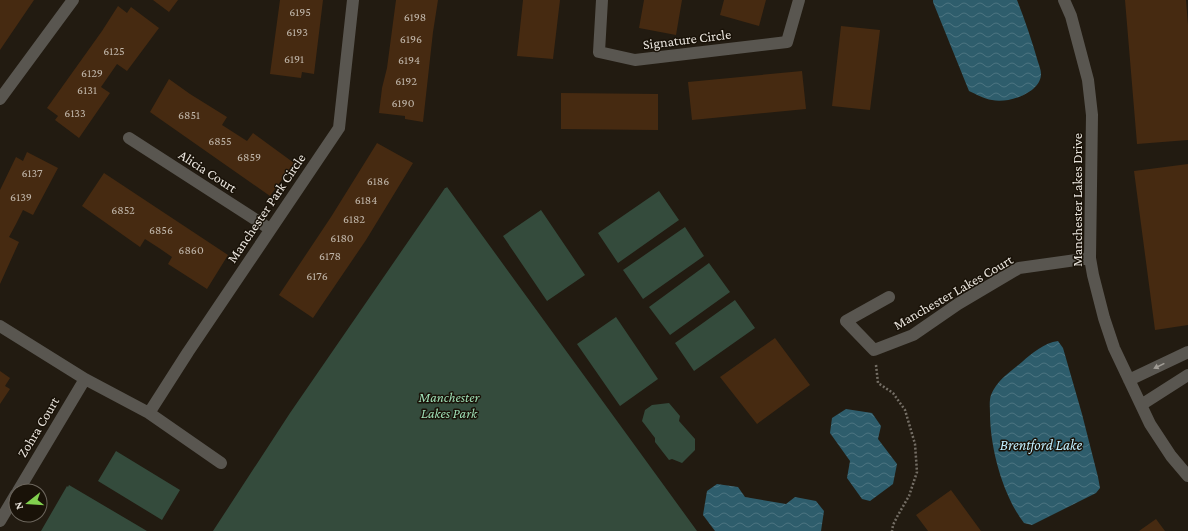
<svg xmlns="http://www.w3.org/2000/svg" width="1188" height="531" viewBox="0 0 1188 531" font-family="'Crimson Pro',serif">
	<defs>
		<pattern id="water-waves" width="16" height="10" patternUnits="userSpaceOnUse"><rect width="16" height="10" fill="#2e5d6c"/><path d="M0 5q4-4 8 0t8 0" fill="none" stroke="#4c7481"/></pattern>
	</defs>
	<rect width="100%" height="100%" fill="#221b11"/>
	<path fill="#344b3c" d="M447 187 697 531H213L290 413 445 188H446Z
		M659 191 679 220 618 263 598 233Z
		M541 210 585 275 547 301 503 236Z
		M685 227 704 256 643 299 623 270Z
		M709 263 730 292 670 335 649 307Z
		M735 300 755 328 694 371 675 343Z
		M616 317 658 379 620 406 577 344Z
		M669 403 680 416 679 421 695 439V450L682 463 672 459 669 460 655 442V438L642 421 645 410 652 405Z
		M116 451 180 490 162 520 98 481Z
		M69 485 147 531H41L67 486 68 487Z"/>
	<path fill="url(#water-waves)" d="M933 0H1017C1025 20 1032 41 1038 62 1039 65 1041 70 1041 74 1041 93 1007 104 992 100 984 99 976 94 969 91L933 2Z
		M1058 341 1063 348 1082 414 1098 477 1100 488 1096 493 1032 525 1024 523C1003 496 990 448 990 414 990 408 989 401 991 395 997 380 1010 372 1022 362 1032 353 1044 343 1058 341Z
		M846 409 872 413 881 426 878 439 897 464 893 484 870 501 862 499 847 478 850 461 830 433 832 418Z
		M717 484 738 487 745 497 786 504 795 497 816 501 824 511 821 531H715L703 515 707 491Z"/>
	<path fill="#462a11" d="M0 0H34L0 50Z
		M153 0H178L169 12Z
		M280 0H323L314 74 302 72 301 78 270 74Z
		M396 0H438L433 32 423 122 405 119V116L379 113 382 88 387 68Z
		M523 0H560L553 59 517 56Z
		M644 0H682L676 35 639 28Z
		M724 0H766L759 26 720 15Z
		M1125 0H1186L1188 25V140L1137 144Z
		M118 6 127 13 131 7 159 28 127 71 117 64 101 87 110 93 79 138 55 120 58 116 47 108 102 31Z
		M841 26 880 30 870 110 832 106Z
		M802 71 806 109 692 120 688 82Z
		M169 79 190 94 227 117 222 125 247 141 253 133 294 163 270 196 150 112Z
		M561 93 658 94V130L561 129Z
		M377 143 413 163 366 240 313 318 279 295 331 217Z
		M27 152 58 168 33 215 23 210 16 224 9 237 19 242 0 284V190L16 157 23 161Z
		M1188 164V325L1155 330 1134 171Z
		M104 173 228 255 207 289 168 264 172 257 159 248 145 239 140 247 82 206Z
		M775 338 810 385 757 424 720 377Z
		M0 371 10 378 5 386 10 389 0 404Z
		M951 490 981 531H928L916 515Z
		M1156 519 1165 531H1139Z"/>
	<g fill="none" stroke-linecap="round" stroke-linejoin="round">
		<path stroke="#746e65" stroke-width="2.5" stroke-dasharray="2 2" stroke-linecap="butt" d="M876 365 878 383 893 393 905 410 915 444 917 472 909 496 898 515 893 525 892 531"/>
		<path stroke="#595650" stroke-width="12" d="M602 0 599 52 635 60 787 42 799 0
			M1064 0 1071 16 1088 80 1092 115 1090 258 1093 275 1104 318 1114 348 1150 424 1171 456 1188 476
			M0 99 73 0
			M129 138 270 229
			M889 297 846 321 874 350 913 335 958 304 1019 268 1090 258
			M0 326 85 379 149 413 188 352 339 128 353 0
			M1129 380 1188 352
			M1141 405 1188 375
			M149 413 221 463
			M18 491 85 379
			M0 521 16 494"/>
	</g>
	<defs><path id="oneway-solid" d="M-6-.8H1V-3.2L6.5 0L1 3.2V.8H-6Z"/></defs>
	<use fill="#a19d96" href="#oneway-solid" transform="translate(1159 366) rotate(154)"/>
	<g text-anchor="middle" dominant-baseline="central" stroke-width="3" stroke-linejoin="round" paint-order="stroke">
		<g font-size="12" fill="#c0b6aa">
			<text x="300" y="12">6195</text>
			<text x="415" y="17">6198</text>
			<text x="297" y="32">6193</text>
			<text x="411" y="39">6196</text>
			<text x="114" y="51">6125</text>
			<text x="294" y="59">6191</text>
			<text x="409" y="60">6194</text>
			<text x="92" y="73">6129</text>
			<text x="406" y="81">6192</text>
			<text x="87" y="90">6131</text>
			<text x="403" y="103">6190</text>
			<text x="75" y="113">6133</text>
			<text x="189" y="115">6851</text>
			<text x="220" y="141">6855</text>
			<text x="249" y="157">6859</text>
			<text x="32" y="173">6137</text>
			<text x="378" y="181">6186</text>
			<text x="21" y="197">6139</text>
			<text x="366" y="200">6184</text>
			<text x="123" y="210">6852</text>
			<text x="354" y="219">6182</text>
			<text x="161" y="230">6856</text>
			<text x="342" y="238">6180</text>
			<text x="191" y="250">6860</text>
			<text x="330" y="256">6178</text>
			<text x="317" y="276">6176</text>
		</g>
		<g font-size="14" fill="#e9e4dd" stroke="#191208">
			<text transform="translate(687 39) rotate(-7)">Signature Circle</text>
			<text transform="translate(208 171) rotate(33)">Alicia Court</text>
			<text transform="translate(1077 200) rotate(-90)">Manchester Lakes Drive</text>
			<text transform="translate(266 208) rotate(-56)">Manchester Park Circle</text>
			<text transform="translate(953 292) rotate(-30)">Manchester Lakes Court</text>
			<text transform="translate(38 427) rotate(-59)">Zohra Court</text>
		</g>
		<g font-size="14" font-style="italic" fill="#9dddb4" stroke="#191208">
			<text x="449" y="397">Manchester<tspan x="449" dy="16">Lakes Park</tspan></text>
		</g>
		<g font-size="15" font-style="italic" fill="#bfedfd" stroke="#191208">
			<text x="1041" y="445">Brentford Lake</text>
		</g>
	</g>
	<g transform="translate(28 503) rotate(253)"><circle r="19" fill="#191208" stroke="#6c665d"/>
	<path d="M0-3L7 15L0 10L-7 15Z" fill="#82d04f"/>
	<text y="-6" font-size="11" font-weight="bold" text-anchor="middle" fill="#e9e4dd">N</text>
	</g>
</svg>
